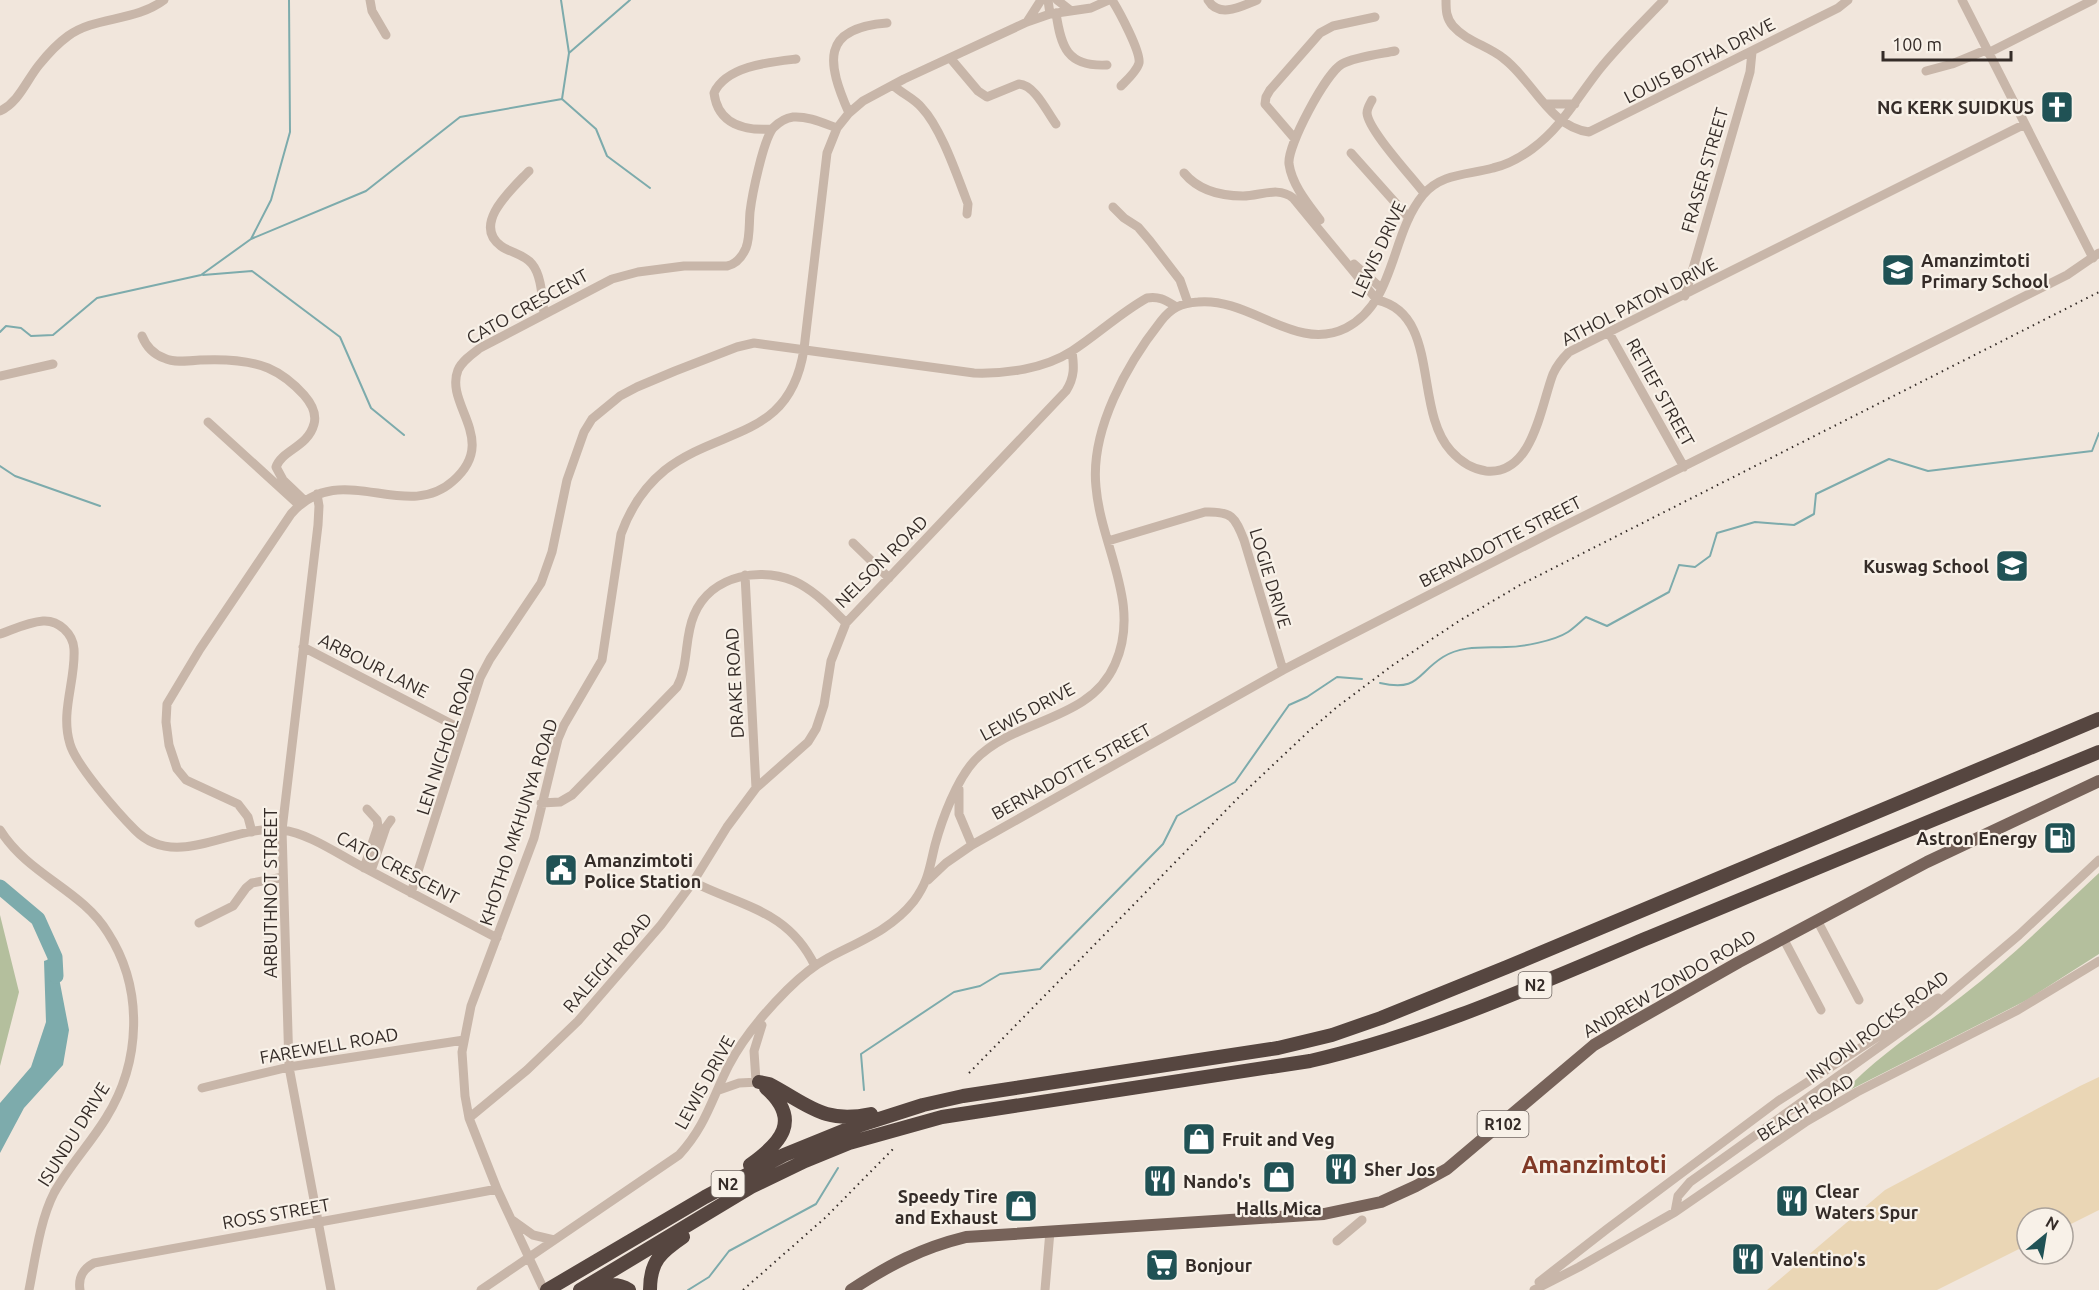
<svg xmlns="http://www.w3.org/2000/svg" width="2099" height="1290" viewBox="0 0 2099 1290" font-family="Ubuntu,sans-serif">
	<rect width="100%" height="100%" fill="#f1e6dc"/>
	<path fill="#b4bf9d" d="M2099 873V954L2027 1000 1842 1094C1877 1056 1921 1028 1962 996 2011 958 2054 915 2099 873Z
		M0 915 19 992 0 1066Z"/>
	<path fill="#ead6b5" d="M2099 1077V1210L2063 1228V1218H2027V1245L1937 1290H1767L1885 1190 2080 1086Z"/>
	<path fill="#7dabac" d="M55 957 69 1030 63 1065 24 1108 0 1153V1103L31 1067 46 1022 44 961Z"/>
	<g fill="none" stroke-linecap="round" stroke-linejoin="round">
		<path stroke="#7dabac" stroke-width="2" d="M561 0 569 53
			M562 99 596 129 607 156 650 188
			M251 239 271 200 290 132 289 0
			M203 275 252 271 340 337 371 408 404 435
			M0 332 6 326 21 328 31 336 53 335 97 298 201 275 251 239 366 191 460 117 562 99 569 53 630 0
			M0 466 15 476 100 506
			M1380 683C1419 692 1416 674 1443 657 1462 645 1485 648 1506 647 1522 647 1554 641 1568 632 1574 628 1580 622 1586 617L1607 626 1669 592 1679 565 1695 567 1710 556 1717 533 1755 522 1794 525 1814 514 1816 494 1889 459 1928 471 2092 451 2099 433
			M864 1090 861 1054 954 992 980 986 1000 974 1040 969 1163 844 1177 816 1235 782 1289 705 1307 697 1337 677 1362 679
			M688 1290 709 1277 729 1251 816 1204 838 1168"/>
		<path stroke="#7dabac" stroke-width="15" d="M0 887 38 919 55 957 56 976"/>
		<path stroke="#c8b6a9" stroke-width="9" d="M370 0 372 11 386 35
			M1048 0 1050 14
			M1057 0 1070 10
			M1112 0C1119 11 1141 52 1139 63 1137 71 1127 80 1121 86
			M1208 0C1219 19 1242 6 1257 0
			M1446 0C1446 10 1446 18 1453 26 1466 41 1488 46 1503 58 1532 79 1549 127 1589 132L1838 8 1848 0
			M1962 0 2093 258
			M1056 13C1061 47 1067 67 1107 65
			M1027 22 1041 0
			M1988 53 2093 0
			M951 59 978 91 987 97 1019 84C1035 85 1047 112 1056 124
			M1926 71 1952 64 1986 50
			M893 85C902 94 914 98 922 108 940 127 955 170 965 196L968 204 967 214
			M1372 100C1370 104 1367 108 1367 113 1368 130 1412 177 1424 193
			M1546 104H1575
			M0 111C19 102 26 81 39 65 47 55 57 44 68 36 95 16 135 22 164 0
			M849 113C827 63 820 28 887 23
			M772 129C745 131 718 125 714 93 726 66 770 62 796 59
			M1295 139 1265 104 1266 97 1270 90 1320 33 1333 26 1375 17
			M1351 153 1409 218
			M529 171C513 188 471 224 501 246 511 253 524 254 532 264 542 276 542 299 544 313
			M1184 173C1199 191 1221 196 1243 196 1260 196 1278 186 1293 198L1377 300C1441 314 1413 410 1451 451 1460 461 1472 469 1486 471 1533 476 1541 405 1553 374 1557 365 1562 359 1569 352L2025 124
			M1113 207 1124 218 1138 227 1150 241 1180 280 1188 303
			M1320 220C1308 204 1292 185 1289 164 1287 146 1326 73 1342 64 1355 57 1380 54 1395 51
			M1354 264 1381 288
			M1685 296 1750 72 1752 52
			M1609 333 1684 467
			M142 336C146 346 153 354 164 358 174 363 189 361 200 360 221 359 249 360 268 368 282 374 294 384 304 395 311 403 317 413 314 424 308 447 282 450 276 467L283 480 305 501
			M0 376 53 364
			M208 422 299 505
			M317 494 319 506 318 525 282 830 289 1067 331 1290
			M1108 541 1205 512C1232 511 1235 517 1244 540L1283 670
			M853 543 889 578
			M745 575 756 788
			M0 634C14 629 29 622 43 621 59 620 73 634 74 649 76 680 60 712 70 744 76 765 118 813 135 830 176 872 234 823 282 830 308 833 338 854 361 866 406 890 452 914 497 938
			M303 647 463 730
			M959 789V814L972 845
			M541 803 560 802 572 795 677 687C689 665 684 638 694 615 711 574 764 565 800 584 818 594 832 609 846 623
			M0 830C29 876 81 889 108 933 144 989 141 1062 106 1118 90 1144 69 1166 54 1193 40 1220 35 1260 29 1290
			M252 832 248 817 238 804 186 780 177 769 169 745 166 722 167 704 200 649 291 514C340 457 405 524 453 481 500 440 444 405 458 370 462 361 472 354 480 348L612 279 638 272 684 266H727C737 264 742 257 746 248 750 238 749 223 750 212 752 195 763 141 773 128 778 123 786 118 793 117 808 116 823 123 837 128
			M364 868 378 826 377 820 367 809
			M371 871 386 827 391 820
			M928 880 946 863 972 845 1283 670 1335 643 1554 531 2067 275 2099 253
			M693 882C743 907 788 910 815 966
			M411 893 480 678 490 659 541 583 552 552 567 480 584 432 592 419 620 396 637 387 675 371 737 347 754 343 974 373C1006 374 1044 369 1072 351 1097 335 1120 313 1147 298 1159 296 1165 300 1175 306
			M1817 920 1859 1000
			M199 923 233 906 246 888 252 883 283 877
			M1783 938 1821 1010
			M756 1081 754 1051 762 1025
			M202 1088 289 1067 464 1040
			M719 1090 739 1083 759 1082
			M469 1118 527 1070 578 1021 661 925 693 882 727 827 756 788 808 742 816 729 824 705 831 661 846 623 1066 391C1075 377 1074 366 1072 351
			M1675 1212 1678 1196 1690 1182 1928 1012 2019 935 2099 860
			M512 1220 533 1235 554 1240
			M1337 1241 1362 1220
			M1539 1282 1607 1229 1778 1101 1938 998
			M80 1290C78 1277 83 1269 94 1263 228 1238 363 1215 497 1189
			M481 1290 679 1155C706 1126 712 1098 729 1065 743 1038 766 1011 787 990 800 977 813 966 828 958 860 941 891 930 914 901 929 880 929 869 935 845 942 819 957 779 975 760 1015 718 1090 722 1115 664 1142 604 1101 547 1096 487 1090 430 1127 364 1161 321 1171 308 1181 303 1198 302 1250 297 1296 353 1346 328 1396 302 1390 235 1423 195 1441 173 1468 175 1493 168 1507 165 1521 157 1532 149 1561 128 1577 98 1599 70 1619 45 1642 23 1664 0
			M544 1290 497 1189 469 1118 465 1096 462 1052 471 1006 534 838 558 739 564 725 602 660 621 534C630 509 644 487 665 470 722 426 790 440 804 349L827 153 837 128 849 113 863 101 904 79 1027 22 1050 14 1091 8 1109 0
			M1045 1290 1050 1231
			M1534 1290 1579 1267 1675 1212 1807 1121 1857 1092 2018 1010 2099 961"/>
		<path stroke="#77635a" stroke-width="12" d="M851 1290C889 1265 921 1248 966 1237L1324 1214 1381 1202 1416 1186 1447 1169 1594 1045 1628 1025 1739 962 1927 862 2099 781"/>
		<path stroke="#564640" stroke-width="14" d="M759 1082 769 1084C809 1105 823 1124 871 1114
			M750 1165C781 1143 802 1120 766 1088
			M547 1290 705 1197 784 1155 848 1129 923 1105 963 1096 1278 1048 1332 1035 1381 1018 1507 967 2099 719
			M580 1290 751 1187 805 1161 849 1143 942 1117 1310 1061C1428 1034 1538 984 1650 937 1800 875 1949 813 2099 752
			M591 1290C605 1285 616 1282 629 1290
			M650 1290C650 1261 661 1252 683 1237"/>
		<path stroke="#352c28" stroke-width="2" stroke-dasharray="1.5 4.5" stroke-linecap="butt" d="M969 1073 1238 798 1309 731 1337 707 1393 665 1459 621 1520 585 2099 292
			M743 1290 826 1217 895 1147"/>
	</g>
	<defs>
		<symbol id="church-square" viewBox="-11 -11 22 22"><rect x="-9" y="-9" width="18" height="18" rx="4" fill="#205255" stroke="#f8f1e8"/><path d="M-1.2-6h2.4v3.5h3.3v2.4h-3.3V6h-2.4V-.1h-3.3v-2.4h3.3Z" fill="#fff"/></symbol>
		<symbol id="school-square" viewBox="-11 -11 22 22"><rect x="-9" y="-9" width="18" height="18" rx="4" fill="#205255" stroke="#f8f1e8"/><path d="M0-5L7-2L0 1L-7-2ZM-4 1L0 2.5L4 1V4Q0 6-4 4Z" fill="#fff"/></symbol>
		<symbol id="fuel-square" viewBox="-11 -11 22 22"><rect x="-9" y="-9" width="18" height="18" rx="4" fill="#205255" stroke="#f8f1e8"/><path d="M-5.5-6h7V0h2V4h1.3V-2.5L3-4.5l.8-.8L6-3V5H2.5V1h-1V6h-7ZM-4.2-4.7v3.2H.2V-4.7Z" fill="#fff"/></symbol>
		<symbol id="civic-square" viewBox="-11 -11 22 22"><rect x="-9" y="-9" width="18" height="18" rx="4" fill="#205255" stroke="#f8f1e8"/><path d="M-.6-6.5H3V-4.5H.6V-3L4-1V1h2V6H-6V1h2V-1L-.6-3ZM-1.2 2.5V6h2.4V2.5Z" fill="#fff"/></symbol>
		<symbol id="shop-square" viewBox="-11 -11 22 22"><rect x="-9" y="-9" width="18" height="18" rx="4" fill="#205255" stroke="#f8f1e8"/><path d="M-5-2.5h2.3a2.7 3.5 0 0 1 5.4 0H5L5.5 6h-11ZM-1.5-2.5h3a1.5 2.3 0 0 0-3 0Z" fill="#fff"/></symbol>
		<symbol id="restaurant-square" viewBox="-11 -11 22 22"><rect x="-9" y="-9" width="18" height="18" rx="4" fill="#205255" stroke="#f8f1e8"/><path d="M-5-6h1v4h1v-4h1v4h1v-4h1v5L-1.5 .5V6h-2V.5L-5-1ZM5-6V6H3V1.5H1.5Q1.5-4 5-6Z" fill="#fff"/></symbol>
		<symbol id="supermarket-square" viewBox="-11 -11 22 22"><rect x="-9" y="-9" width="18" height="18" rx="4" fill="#205255" stroke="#f8f1e8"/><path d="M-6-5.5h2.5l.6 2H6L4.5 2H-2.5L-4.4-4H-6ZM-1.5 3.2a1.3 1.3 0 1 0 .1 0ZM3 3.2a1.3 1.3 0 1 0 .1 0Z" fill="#fff"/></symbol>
	</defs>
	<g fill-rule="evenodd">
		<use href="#church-square" x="2038" y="88" width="38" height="38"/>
		<use href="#school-square" x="1879" y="251" width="38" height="38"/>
		<use href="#school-square" x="1993" y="547" width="38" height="38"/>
		<use href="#fuel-square" x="2041" y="819" width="38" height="38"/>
		<use href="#civic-square" x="542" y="851" width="38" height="38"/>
		<use href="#shop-square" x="1180" y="1120" width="38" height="38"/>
		<use href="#restaurant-square" x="1322" y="1150" width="38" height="38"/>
		<use href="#shop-square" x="1260" y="1158" width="38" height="38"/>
		<use href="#restaurant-square" x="1141" y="1162" width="38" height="38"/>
		<use href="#restaurant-square" x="1773" y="1182" width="38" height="38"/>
		<use href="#shop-square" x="1002" y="1187" width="38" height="38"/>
		<use href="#restaurant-square" x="1729" y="1240" width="38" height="38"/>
		<use href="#supermarket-square" x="1143" y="1246" width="38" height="38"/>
	</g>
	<g text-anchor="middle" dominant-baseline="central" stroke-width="4.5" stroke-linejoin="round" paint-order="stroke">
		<g fill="#f8f1e8" stroke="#706762" stroke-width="1.5">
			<rect x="1518.5" y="972" width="33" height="26" rx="4.5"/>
			<rect x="1477.5" y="1111" width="51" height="26" rx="4.5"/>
			<rect x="711.5" y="1171" width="33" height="26" rx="4.5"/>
		</g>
		<g font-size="16" font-weight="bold" fill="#352c28">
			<text x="1535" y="985">N2</text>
			<text x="1503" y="1124">R102</text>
			<text x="728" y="1184">N2</text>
		</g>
		<g font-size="18" fill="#352c28" stroke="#f8f1e8">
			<text transform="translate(1699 60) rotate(-27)">LOUIS BOTHA DRIVE</text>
			<text transform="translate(1704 170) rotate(-74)">FRASER STREET</text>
			<text transform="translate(1378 249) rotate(-65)">LEWIS DRIVE</text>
			<text transform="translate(1639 301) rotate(-27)">ATHOL PATON DRIVE</text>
			<text transform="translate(527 306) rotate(-29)">CATO CRESCENT</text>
			<text transform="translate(1661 392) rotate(61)">RETIEF STREET</text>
			<text transform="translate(1500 541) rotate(-27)">BERNADOTTE STREET</text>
			<text transform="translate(881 561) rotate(-45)">NELSON ROAD</text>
			<text transform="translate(1271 578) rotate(73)">LOGIE DRIVE</text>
			<text transform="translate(374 665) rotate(27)">ARBOUR LANE</text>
			<text transform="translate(734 683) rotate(-93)">DRAKE ROAD</text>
			<text transform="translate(1027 711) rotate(-28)">LEWIS DRIVE</text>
			<text transform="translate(445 741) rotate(-72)">LEN NICHOL ROAD</text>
			<text transform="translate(1071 771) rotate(-29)">BERNADOTTE STREET</text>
			<text transform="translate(518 822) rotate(-72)">KHOTHO MKHUNYA ROAD</text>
			<text transform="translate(398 867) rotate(28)">CATO CRESCENT</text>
			<text transform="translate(270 893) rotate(-90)">ARBUTHNOT STREET</text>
			<text transform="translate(607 962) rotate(-49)">RALEIGH ROAD</text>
			<text transform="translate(1669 983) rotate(-30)">ANDREW ZONDO ROAD</text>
			<text transform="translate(1877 1026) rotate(-37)">INYONI ROCKS ROAD</text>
			<text transform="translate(329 1045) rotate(-10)">FAREWELL ROAD</text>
			<text transform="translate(704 1082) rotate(-61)">LEWIS DRIVE</text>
			<text transform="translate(1805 1107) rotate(-32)">BEACH ROAD</text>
			<text transform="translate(73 1134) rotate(-58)">ISUNDU DRIVE</text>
			<text transform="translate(276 1213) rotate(-10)">ROSS STREET</text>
		</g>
		<g font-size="18" font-weight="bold" fill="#352c28" stroke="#f8f1e8" text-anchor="start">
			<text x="2034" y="107" text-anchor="end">NG KERK SUIDKUS</text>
			<text x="1921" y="260">Amanzimtoti<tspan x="1921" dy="21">Primary School</tspan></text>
			<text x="1989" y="566" text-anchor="end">Kuswag School</text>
			<text x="2037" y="838" text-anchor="end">Astron Energy</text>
			<text x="584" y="860">Amanzimtoti<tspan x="584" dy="21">Police Station</tspan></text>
			<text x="1222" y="1139">Fruit and Veg</text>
			<text x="1364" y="1169">Sher Jos</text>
			<text x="1183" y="1181">Nando's</text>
			<text x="1815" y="1191">Clear<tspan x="1815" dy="21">Waters Spur</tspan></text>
			<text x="998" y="1196" text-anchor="end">Speedy Tire<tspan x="998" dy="21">and Exhaust</tspan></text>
			<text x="1279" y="1208" text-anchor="middle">Halls Mica</text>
			<text x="1771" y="1259">Valentino's</text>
			<text x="1185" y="1265">Bonjour</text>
		</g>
		<g font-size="24" font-weight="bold" fill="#803926" stroke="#f8f1e8">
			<text x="1594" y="1164">Amanzimtoti</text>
		</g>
	</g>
	<g transform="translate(2045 1236) rotate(30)"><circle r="28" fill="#f8f1e8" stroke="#aaa29b" stroke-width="1.5"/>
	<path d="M0-4.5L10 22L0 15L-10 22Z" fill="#205255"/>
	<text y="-9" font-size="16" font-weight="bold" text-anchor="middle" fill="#352c28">N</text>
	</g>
	<path d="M1883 51v9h128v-9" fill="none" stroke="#352c28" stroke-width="3"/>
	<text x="1892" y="51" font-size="18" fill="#352c28" stroke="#f8f1e8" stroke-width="4.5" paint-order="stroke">100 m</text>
</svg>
